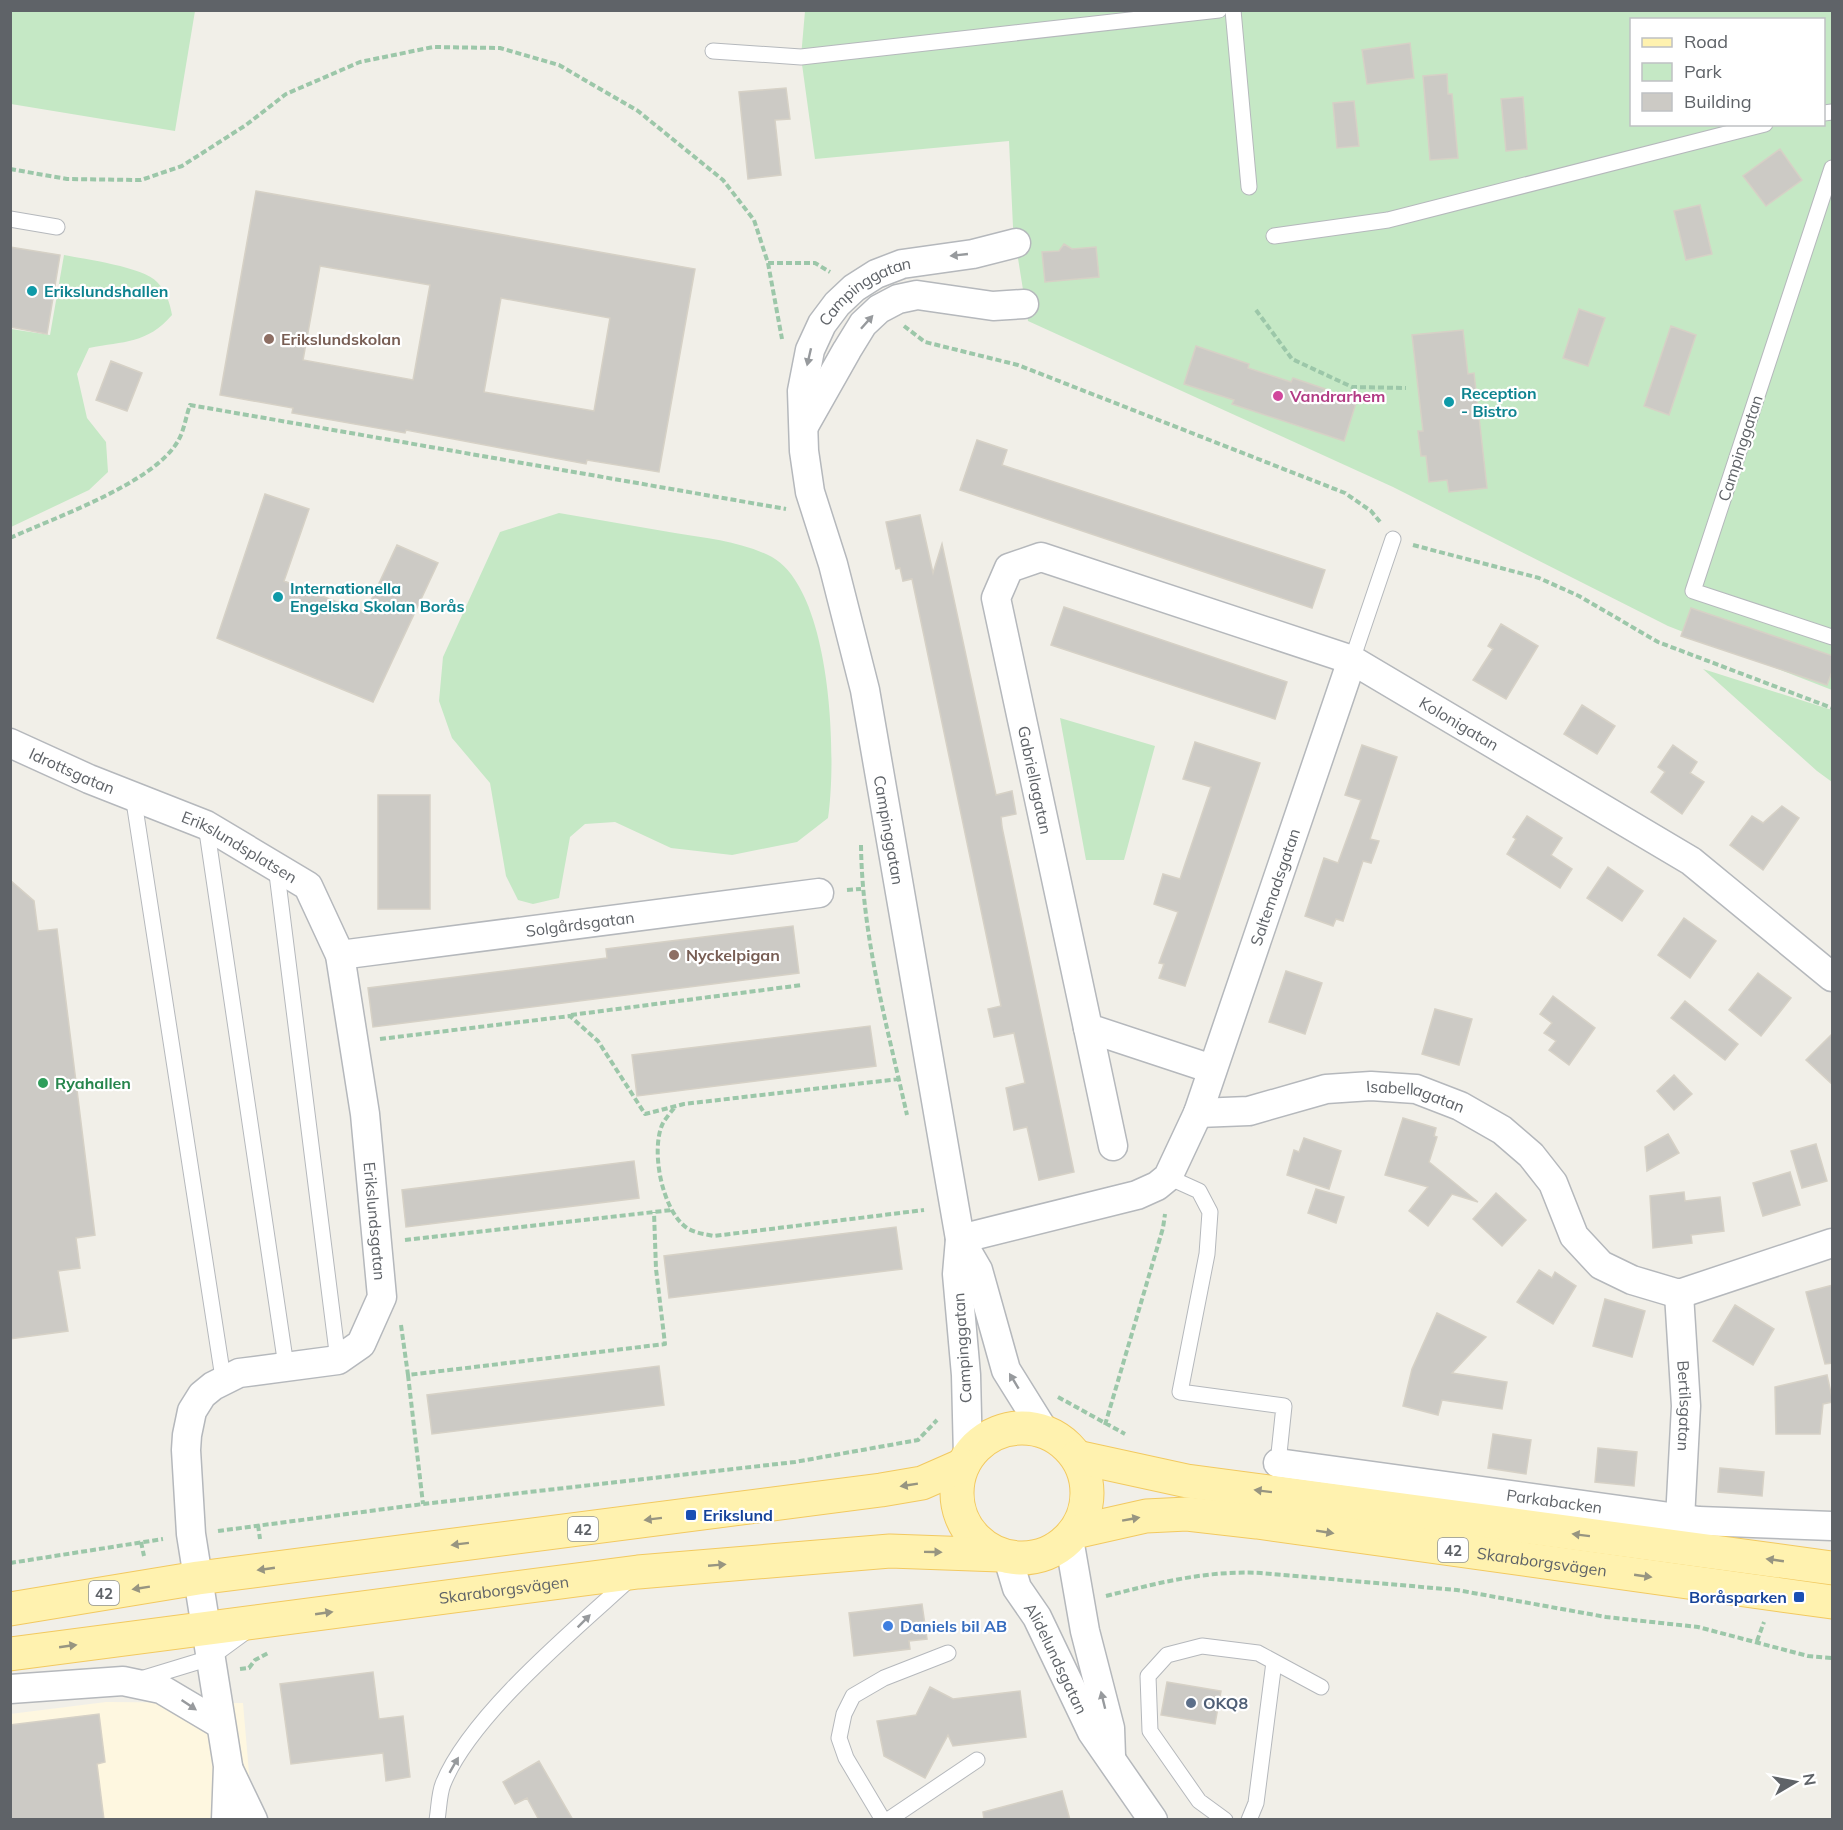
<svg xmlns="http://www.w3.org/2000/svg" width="1843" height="1830" viewBox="0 0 1843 1830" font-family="Mulish,sans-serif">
	<rect width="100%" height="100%" fill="#f1efe8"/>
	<path fill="#fef7e0" d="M106 1702 243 1703 253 1819H11L10 1714Z"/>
	<path fill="#c5e8c5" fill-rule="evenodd" d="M10 11H195L175 131 11 104Z
		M805 11H1832V690L1668 626 1393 487 1028 321 1013 227 1009 141 815 159 801 57ZM1632 20H1824V124H1632Z
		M64 255C84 259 144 267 157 282 166 291 170 303 172 315 147 344 124 341 89 348L77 374 87 418 106 442 108 472 89 490 11 527V329L50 335Z
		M559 513C598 520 636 526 675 533 707 538 743 542 772 557 832 591 837 757 828 818L797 842 732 855 671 848 615 822 585 824 570 837 559 898 533 904 518 900 506 876 490 783 452 738 439 701 443 657 500 532Z
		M1703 669 1832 710V782L1817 771Z
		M1060 718 1155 746 1124 860H1086Z"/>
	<path fill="#cccac5" stroke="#d6d1c6" stroke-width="1.5" fill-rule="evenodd" d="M1410 43 1414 78 1367 84 1362 50Z
		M1447 74 1448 94H1452L1458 158 1430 160 1423 76Z
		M786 88 790 119 775 120 781 175 748 179 739 92Z
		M1523 97 1527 149 1506 151 1501 99Z
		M1354 101 1359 146 1337 148 1333 103Z
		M1780 149 1802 180 1766 206 1743 176Z
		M256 191 695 269 659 472 587 460 586 464 406 430 405 433 292 413 293 408 220 395ZM320 266 430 285 413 380 303 360ZM501 298 610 318 594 411 484 392Z
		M1700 205 1712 254 1686 260 1674 211Z
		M1064 244 1072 249 1096 247 1099 277 1045 282 1042 252 1059 251Z
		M10 247 60 255 47 334 10 327Z
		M1579 309 1605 318 1588 366 1563 358Z
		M1671 326 1696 335 1669 415 1644 406Z
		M1463 330 1468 374 1474 373 1487 488 1449 492 1447 480 1429 482 1426 456H1421L1418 431H1423L1412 335Z
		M1196 346 1249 364 1248 368 1291 382 1293 378 1325 389 1323 392 1356 403 1344 441 1232 404 1234 400 1184 384Z
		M111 361 142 373 127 411 96 400Z
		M977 440 1007 450 1002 465 1325 570 1312 608 960 490Z
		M265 494 309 509 284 581 365 613 397 545 438 563 373 702 217 638Z
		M920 515 933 573 942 544 996 795 1012 791 1016 814 1001 817 1002 827 1074 1172 1039 1180 1027 1127 1014 1130 1006 1088 1025 1083 1014 1033 994 1037 988 1009 1001 1006 924 636 912 579 903 581 900 568 896 569 886 522Z
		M1064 607 1287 682 1275 719 1051 645Z
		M1691 608 1833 656V669L1827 685 1681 636Z
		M1501 624 1538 646 1506 699 1473 680 1493 649 1488 646Z
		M1582 705 1615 726 1597 754 1564 734Z
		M1195 742 1260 763 1185 986 1159 978 1164 964 1159 963 1178 912 1154 904 1163 874 1180 879 1211 787 1183 779Z
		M1362 745 1397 757 1370 839 1379 841 1371 863 1363 861 1343 921 1336 919 1333 926 1305 916 1324 858 1338 863 1361 800 1345 795Z
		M1673 745 1697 762 1690 773 1704 782 1682 814 1651 792 1665 772 1658 767Z
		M378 795H430V909H378Z
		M1782 806 1799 818 1763 870 1730 845 1752 816 1763 823Z
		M1527 816 1562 838 1551 855 1572 869 1560 888 1507 854 1516 839 1513 837Z
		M1608 867 1643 891 1622 921 1587 898Z
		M10 880 34 901 38 931 57 929 95 1235 76 1238 80 1268 58 1271 68 1331 10 1339Z
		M1684 918 1716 941 1690 978 1658 955Z
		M793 926 799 973 373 1027 368 988 607 958 606 949Z
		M1286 971 1322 983 1305 1034 1269 1022Z
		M1758 973 1791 998 1761 1036 1729 1010Z
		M1553 996 1595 1028 1569 1065 1549 1050 1556 1041 1544 1033 1552 1023 1540 1014Z
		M1685 1001 1738 1044 1725 1060 1671 1018Z
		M1435 1009 1472 1019 1459 1065 1422 1054Z
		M870 1026 876 1066 637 1096 632 1055Z
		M1833 1033V1085L1806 1060Z
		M1674 1075 1692 1094 1674 1110 1657 1091Z
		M1403 1118 1436 1128 1434 1136 1437 1137 1429 1162 1478 1202 1452 1194 1428 1226 1409 1211 1428 1187 1385 1175Z
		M1668 1134 1679 1153 1647 1171 1645 1147Z
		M1304 1138 1341 1151 1329 1189 1287 1175 1294 1150 1299 1152Z
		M1816 1144 1827 1181 1802 1188 1791 1151Z
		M634 1161 639 1198 406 1227 402 1190Z
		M1790 1172 1800 1205 1763 1216 1753 1183Z
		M1316 1189 1344 1197 1336 1223 1308 1213Z
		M1684 1192 1685 1201 1720 1197 1724 1231 1691 1235 1692 1243 1653 1248 1650 1196Z
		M1496 1193 1526 1220 1502 1246 1473 1219Z
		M896 1227 902 1269 669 1298 664 1256Z
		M1539 1270 1552 1278 1555 1272 1576 1286 1553 1324 1517 1302Z
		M1833 1285V1363L1825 1364 1806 1292Z
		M1605 1299 1645 1311 1632 1357 1593 1346Z
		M1735 1305 1774 1329 1753 1365 1713 1341Z
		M1437 1313 1486 1337 1452 1373 1507 1382 1502 1409 1442 1400 1438 1415 1403 1406 1412 1369Z
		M659 1366 664 1405 432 1434 427 1395Z
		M1827 1375 1833 1402 1823 1404 1820 1434H1776L1775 1387Z
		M1493 1434 1531 1440 1526 1474 1488 1468Z
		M1598 1448 1637 1452 1634 1486 1595 1482Z
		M1720 1468 1764 1472 1762 1496 1718 1492Z
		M922 1604 927 1639 909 1641 910 1649 854 1656 849 1613Z
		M373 1672 379 1719 403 1716 410 1777 386 1781 383 1753 291 1764 280 1684Z
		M1167 1682 1221 1691 1215 1724 1161 1715Z
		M930 1687 953 1699 1020 1691 1026 1737 953 1746 948 1735 925 1778 884 1756 877 1721 916 1715Z
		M99 1714 105 1762 97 1764 104 1820H10V1725Z
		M539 1761 573 1820H539L527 1798 515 1804 503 1782Z
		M1062 1791 1070 1820H984L983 1812Z"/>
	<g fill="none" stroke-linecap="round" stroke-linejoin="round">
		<defs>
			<path id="service" d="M1233 10 1249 187
				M713 51 801 57 1219 10
				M1824 113 1832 112
				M1832 168 1693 591 1832 637
				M10 219 57 227
				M1274 236 1388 220 1765 124
				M1352 660 1393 539
				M133 795 223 1378
				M206 825 286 1366
				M276 866 338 1360
				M1168 1177 1199 1191 1210 1212 1207 1254 1180 1392 1284 1406 1278 1463
				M141 1679 210 1658 251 1628
				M437 1820C439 1808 439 1794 443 1784 470 1716 575 1629 630 1579
				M883 1820 846 1758 839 1738 844 1714 853 1696 884 1678 948 1653
				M888 1820 977 1760
				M1225 1820 1199 1801 1150 1731 1148 1676 1167 1655 1202 1646 1258 1653 1321 1687
				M1249 1820 1256 1803 1274 1662"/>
			<g id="minor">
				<path d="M804 426 847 350 863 324 879 309 898 299 917 295 993 306 1024 304"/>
				<path id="s1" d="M10 743 89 779 206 825 308 886 340 955 365 1114 382 1297 361 1344 338 1360 239 1373 213 1386 202 1395 192 1411 187 1435 186 1450 191 1534 228 1766 226 1820"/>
				<path id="s2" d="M340 955 819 893"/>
				<path d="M1088 1028 1113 1146"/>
				<path id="s3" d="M1212 1069 1088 1028 996 598 1009 568 1041 557 1352 660 1691 861 1832 977"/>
				<path id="s4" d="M1198 1113 1249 1111 1326 1089 1371 1086 1416 1089 1460 1106 1502 1130 1531 1155 1553 1183 1574 1236 1601 1265 1632 1280 1679 1294 1832 1243"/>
				<path id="s5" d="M960 1239 1137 1195 1157 1186 1168 1177 1198 1113 1352 660"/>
				<path d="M960 1239 978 1270 1006 1370 1044 1431"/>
				<path id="s6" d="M1679 1294 1686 1406 1680 1519"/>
				<path id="s7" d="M968 1457 966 1375 957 1274 960 1239 865 690 833 564 810 492 804 451 802 391 810 350 822 324 837 304 854 288 876 274 902 264 973 254 1016 243"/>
				<path id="s8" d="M1278 1463 1699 1521 1832 1526"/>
				<path d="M1069 1539 1085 1631 1110 1728 1111 1756"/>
				<path id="s9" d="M1008 1558 1017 1588 1037 1617 1092 1732 1153 1820"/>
				<path d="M10 1689 123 1681 161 1689 220 1724"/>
				<path d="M229 1770 253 1820"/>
			</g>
			<g id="primary">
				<circle cx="1022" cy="1493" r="65"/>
				<path d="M1077 1457 1187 1481 1832 1568"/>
				<path id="s10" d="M1075 1532 1146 1516 1187 1514 1257 1522 1832 1602"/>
				<path d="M10 1609 198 1578 881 1490 922 1483 963 1465"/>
				<path id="s11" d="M10 1654 638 1572 890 1551 1000 1555"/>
			</g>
		</defs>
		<use href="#service" stroke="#b5b8bc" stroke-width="17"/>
		<use href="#minor" stroke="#b5b8bc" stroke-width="31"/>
		<use href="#primary" stroke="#f2c960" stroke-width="35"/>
		<path stroke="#9cc7a9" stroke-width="4" stroke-dasharray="6 3" stroke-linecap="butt" d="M10 169 67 179 141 180 182 166 246 125 286 94 360 62 433 47 500 48 559 65 638 111 723 180 754 220 768 263 782 339
			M768 263H815L830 272
			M1256 310 1292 359 1352 387 1406 388
			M904 326 925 342 1018 365 1345 493 1371 511 1381 523
			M10 538C56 517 154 483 178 441 184 431 186 416 190 405L786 509
			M1413 545 1539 578 1579 596 1658 642 1832 708
			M861 845C862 936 887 1026 907 1115
			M847 890 861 889
			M571 1015 802 985
			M380 1039 570 1016 598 1041 645 1114 684 1104 899 1079
			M674 1108C671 1112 666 1118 663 1123 650 1149 662 1211 687 1228 695 1233 704 1234 714 1236L924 1210
			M405 1240 672 1210
			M401 1325 408 1375 665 1344 656 1269 654 1212
			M408 1375 423 1504
			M1058 1397 1125 1434
			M1105 1425 1163 1228 1165 1214
			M258 1525 260 1539
			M218 1531 423 1504 795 1462 918 1440 937 1420
			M141 1542 144 1556
			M10 1563 163 1539
			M1106 1596C1158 1583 1207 1570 1261 1573L1457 1590 1606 1617 1698 1627 1808 1656 1832 1658
			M1757 1641 1764 1622
			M240 1669 249 1668 255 1660 268 1653"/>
		<use href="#service" stroke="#fff" stroke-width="15"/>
		<use href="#minor" stroke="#fff" stroke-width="28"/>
		<use href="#primary" stroke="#fff2af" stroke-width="33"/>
	</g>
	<defs><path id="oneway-solid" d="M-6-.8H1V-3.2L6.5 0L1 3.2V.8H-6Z" transform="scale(1.5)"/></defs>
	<g fill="#979a9d">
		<use href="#oneway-solid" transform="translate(959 255) rotate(174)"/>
		<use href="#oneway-solid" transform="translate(867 322) rotate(-48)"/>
		<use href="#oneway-solid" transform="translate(809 357) rotate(103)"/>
		<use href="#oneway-solid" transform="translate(1014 1381) rotate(-121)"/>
		<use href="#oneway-solid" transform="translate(584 1621) rotate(-45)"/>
		<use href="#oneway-solid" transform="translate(1103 1700) rotate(-104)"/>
		<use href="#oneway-solid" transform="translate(189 1705) rotate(34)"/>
		<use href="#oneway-solid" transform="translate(454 1765) rotate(-60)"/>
	</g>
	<g fill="#979581">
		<use href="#oneway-solid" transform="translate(909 1485) rotate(171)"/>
		<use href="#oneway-solid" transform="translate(1263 1491) rotate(-173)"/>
		<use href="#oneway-solid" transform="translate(653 1519) rotate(173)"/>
		<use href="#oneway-solid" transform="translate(1131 1519) rotate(-10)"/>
		<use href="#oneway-solid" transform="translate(1325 1532) rotate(9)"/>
		<use href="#oneway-solid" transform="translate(1581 1535) rotate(-173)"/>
		<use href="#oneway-solid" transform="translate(460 1544) rotate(173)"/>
		<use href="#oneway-solid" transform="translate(933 1552) rotate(1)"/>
		<use href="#oneway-solid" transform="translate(1775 1560) rotate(-172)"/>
		<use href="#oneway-solid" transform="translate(717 1565) rotate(-5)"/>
		<use href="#oneway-solid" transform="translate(266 1569) rotate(172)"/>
		<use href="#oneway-solid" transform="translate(1643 1576) rotate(8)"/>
		<use href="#oneway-solid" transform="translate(141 1588) rotate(171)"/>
		<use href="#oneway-solid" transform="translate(324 1613) rotate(-8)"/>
		<use href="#oneway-solid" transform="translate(68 1646) rotate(-8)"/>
	</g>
	<g fill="#0f9aa8" stroke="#fff" stroke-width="2">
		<circle cx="32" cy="291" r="6"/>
		<circle cx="1449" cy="402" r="6"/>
		<circle cx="278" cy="597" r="6"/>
	</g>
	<g fill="#8d6e63" stroke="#fff" stroke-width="2">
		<circle cx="269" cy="339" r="6"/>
		<circle cx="674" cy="955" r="6"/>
	</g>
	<circle fill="#d1479c" stroke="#fff" stroke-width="2" cx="1278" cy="396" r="6"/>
	<circle fill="#2e9e5b" stroke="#fff" stroke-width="2" cx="43" cy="1083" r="6"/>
	<g fill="#1a4fb4" stroke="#fff" stroke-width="2">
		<rect x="685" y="1509" width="12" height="12" rx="3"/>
		<rect x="1793" y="1591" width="12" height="12" rx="3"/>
	</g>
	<circle fill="#3f7fe0" stroke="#fff" stroke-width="2" cx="888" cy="1626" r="6"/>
	<circle fill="#5c6f8a" stroke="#fff" stroke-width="2" cx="1191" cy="1703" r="6"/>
	<g text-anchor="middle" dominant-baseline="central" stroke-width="4.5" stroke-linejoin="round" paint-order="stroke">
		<g fill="#fff" stroke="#8f9295" stroke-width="1.5">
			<rect x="568" y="1517" width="30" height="24" rx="4.5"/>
			<rect x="1438" y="1538" width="30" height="24" rx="4.5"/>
			<rect x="89" y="1581" width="30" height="24" rx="4.5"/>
		</g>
		<g font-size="15" font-weight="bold" fill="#5f6368">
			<text x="583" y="1529">42</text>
			<text x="1453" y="1550">42</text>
			<text x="104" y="1593">42</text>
		</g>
		<g font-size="16" font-weight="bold" fill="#0d838f" stroke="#fff" text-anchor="start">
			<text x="44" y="291">Erikslundshallen</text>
			<text x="1461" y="393">Reception<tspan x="1461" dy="18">- Bistro</tspan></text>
			<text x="290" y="588">Internationella<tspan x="290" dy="18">Engelska Skolan Borås</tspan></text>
		</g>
		<g font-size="16" fill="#5f6368" stroke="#fff">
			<text stroke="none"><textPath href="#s7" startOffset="1209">Campinggatan</textPath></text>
			<text transform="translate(1740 448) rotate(-72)">Campinggatan</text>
			<text stroke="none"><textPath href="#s3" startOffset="1089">Kolonigatan</textPath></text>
			<text stroke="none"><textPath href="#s1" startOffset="68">Idrottsgatan</textPath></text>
			<text transform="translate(1035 780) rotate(78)">Gabriellagatan</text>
			<text transform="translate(889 830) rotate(80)">Campinggatan</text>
			<text stroke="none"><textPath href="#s1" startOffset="252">Erikslundsplatsen</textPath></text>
			<text stroke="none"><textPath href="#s5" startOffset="528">Saltemadsgatan</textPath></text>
			<text stroke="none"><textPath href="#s2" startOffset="242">Solgårdsgatan</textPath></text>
			<text stroke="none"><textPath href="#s4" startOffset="222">Isabellagatan</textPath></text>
			<text stroke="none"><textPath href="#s1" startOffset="676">Erikslundsgatan</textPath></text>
			<text transform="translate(962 1348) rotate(-94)">Campinggatan</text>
			<text stroke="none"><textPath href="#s6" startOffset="112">Bertilsgatan</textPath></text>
			<text stroke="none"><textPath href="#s8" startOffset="279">Parkabacken</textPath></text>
			<text stroke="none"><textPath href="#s10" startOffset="472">Skaraborgsvägen</textPath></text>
			<text stroke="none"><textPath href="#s11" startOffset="498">Skaraborgsvägen</textPath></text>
			<text stroke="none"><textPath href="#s9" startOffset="112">Alidelundsgatan</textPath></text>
		</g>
		<g font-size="16" font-weight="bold" fill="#785e54" stroke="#fff" text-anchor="start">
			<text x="281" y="339">Erikslundskolan</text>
			<text x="686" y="955">Nyckelpigan</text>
		</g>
		<g font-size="16" font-weight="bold" fill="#b23c85" stroke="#fff" text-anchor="start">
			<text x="1290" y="396">Vandrarhem</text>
		</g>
		<g font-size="16" font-weight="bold" fill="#27864d" stroke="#fff" text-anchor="start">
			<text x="55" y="1083">Ryahallen</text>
		</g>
		<g font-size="16" font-weight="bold" fill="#164399" stroke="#fff" text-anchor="start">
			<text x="703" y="1515">Erikslund</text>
			<text x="1787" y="1597" text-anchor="end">Boråsparken</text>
		</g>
		<g font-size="16" font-weight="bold" fill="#366cbe" stroke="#fff" text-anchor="start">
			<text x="900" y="1626">Daniels bil AB</text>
		</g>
		<g font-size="16" font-weight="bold" fill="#4e5e75" stroke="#fff" text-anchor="start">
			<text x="1203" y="1703">OKQ8</text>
		</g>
	</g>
	<rect width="1843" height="1830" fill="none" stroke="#5f6368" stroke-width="24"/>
	<rect x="1630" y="18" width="195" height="108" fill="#ffffff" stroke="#bfc1c3" stroke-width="1.5"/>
	<rect x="1642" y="38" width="30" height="9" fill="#fff2af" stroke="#bfc1c3" stroke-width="1.5"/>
	<text x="1684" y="48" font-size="18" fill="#5f6368">Road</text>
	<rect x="1642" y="63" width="30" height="18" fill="#c5e8c5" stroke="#bfc1c3" stroke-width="1.5"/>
	<text x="1684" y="78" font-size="18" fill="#5f6368">Park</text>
	<rect x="1642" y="93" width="30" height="18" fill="#cccac5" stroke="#bfc1c3" stroke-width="1.5"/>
	<text x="1684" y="108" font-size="18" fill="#5f6368">Building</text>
	<g transform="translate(1795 1782) rotate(80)" stroke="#ffffff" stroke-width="4.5" paint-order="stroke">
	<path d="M0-4.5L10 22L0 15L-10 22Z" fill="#5f6368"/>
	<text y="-9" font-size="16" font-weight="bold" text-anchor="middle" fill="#5f6368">N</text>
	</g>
</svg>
